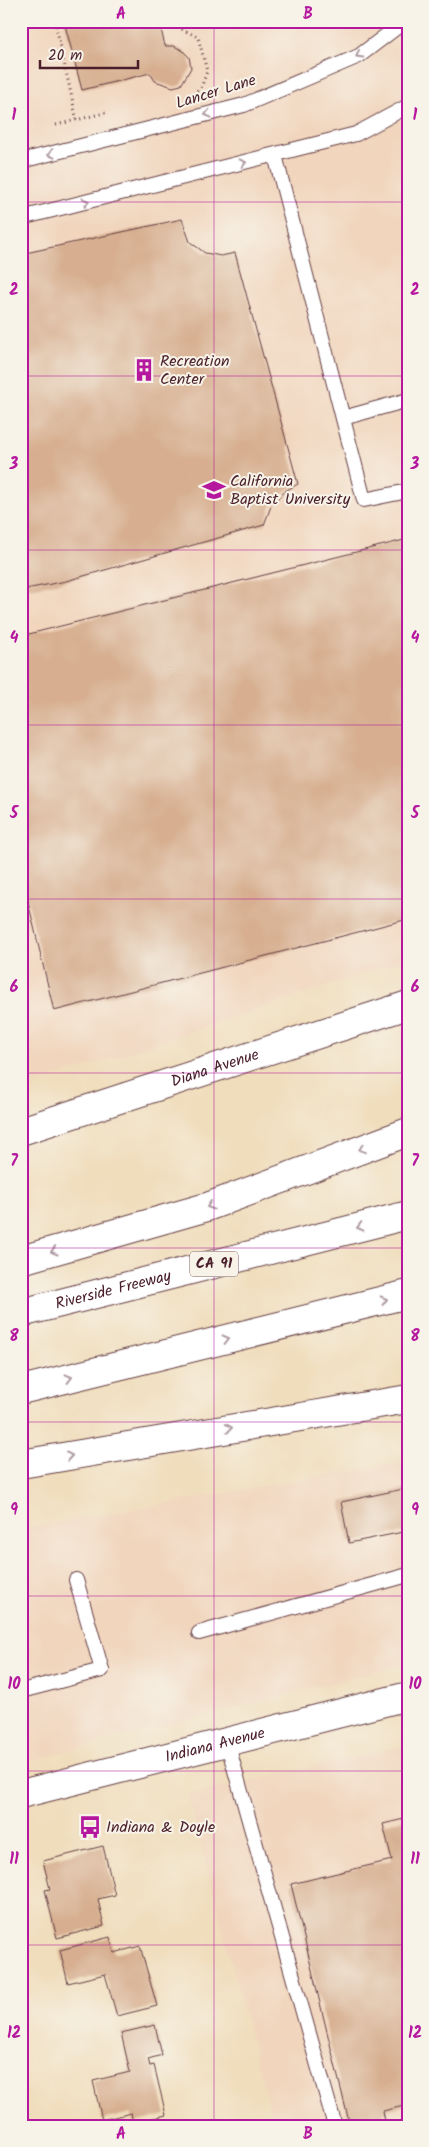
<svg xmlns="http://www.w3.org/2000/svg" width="429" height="2147" viewBox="0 0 429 2147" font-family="Kalam,sans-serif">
	<rect width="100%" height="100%" fill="#f7f3e8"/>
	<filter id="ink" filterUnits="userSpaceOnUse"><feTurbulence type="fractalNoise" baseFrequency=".02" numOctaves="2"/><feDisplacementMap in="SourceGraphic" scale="10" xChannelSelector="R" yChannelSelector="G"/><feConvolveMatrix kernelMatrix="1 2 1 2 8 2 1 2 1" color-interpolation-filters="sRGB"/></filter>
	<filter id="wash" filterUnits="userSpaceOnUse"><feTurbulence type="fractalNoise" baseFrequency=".0096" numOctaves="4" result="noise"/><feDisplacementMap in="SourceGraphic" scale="20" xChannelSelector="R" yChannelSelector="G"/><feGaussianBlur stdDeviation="1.12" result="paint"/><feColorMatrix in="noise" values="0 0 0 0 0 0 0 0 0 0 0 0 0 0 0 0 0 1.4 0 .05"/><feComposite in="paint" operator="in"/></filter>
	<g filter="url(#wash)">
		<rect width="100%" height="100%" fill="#f0ddbc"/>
		<path fill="#f1d5bd" d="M21 21H408V959L86 1067 21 1086Z
			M408 1461V1663L21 1763V1529Z
			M408 1745V2126H274L188 1795Z"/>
		<g id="blocks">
			<path fill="#d7af90" d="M64 21H159L165 46H174L182 50 189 57 191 68 181 85 173 87 155 81 150 73 82 90Z
				M182 219 190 242 205 253 221 256 235 253 298 484 285 491 271 506 264 525 66 581 21 590V254Z
				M408 539V919L54 1011 21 872V636Z
				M408 1488V1531L349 1543 341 1502Z
				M408 1818V2054L405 2055 408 2067V2105L383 2111 386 2126H350L291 1884 392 1860 383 1824Z
				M103 1846 115 1895 98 1899 104 1926 57 1938 45 1890 50 1889 43 1861Z
				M110 1937 114 1953 140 1946 157 2006 117 2016 105 1974 68 1983 60 1950Z
				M155 2025 162 2055 148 2059 150 2066 154 2065 166 2115 133 2123 131 2113 102 2120 93 2081 130 2072 121 2033Z"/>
		</g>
	</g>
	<g filter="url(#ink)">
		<use href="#blocks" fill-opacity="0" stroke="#633c41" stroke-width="1"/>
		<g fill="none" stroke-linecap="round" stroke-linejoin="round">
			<defs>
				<path id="service" d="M275 155 364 500 408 491
					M21 161 244 105 359 56 405 21
					M21 218 356 134 408 106
					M343 418 408 400
					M199 1633 408 1575
					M21 1691 102 1670 76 1580
					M227 1742 335 2126"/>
				<g id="minor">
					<path id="s1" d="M21 1131 408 1005"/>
				</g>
				<g id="tertiary">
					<path id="s2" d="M21 1794 408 1696"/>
				</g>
				<g id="motorway">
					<path d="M21 1260 207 1207 408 1132"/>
					<path id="s3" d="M21 1313 408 1215"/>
					<path d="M21 1390 408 1294"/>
					<path d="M21 1464 408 1399"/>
				</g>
			</defs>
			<use href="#service" stroke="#633c41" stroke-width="16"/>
			<use href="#minor" stroke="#633c41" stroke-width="30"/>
			<use href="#tertiary" stroke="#633c41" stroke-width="30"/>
			<use href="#motorway" stroke="#633c41" stroke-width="30"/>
			<path stroke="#633c41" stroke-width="3" stroke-dasharray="1 4" stroke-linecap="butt" d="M55 21 77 121
				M171 21V24L198 37 207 71 201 88 196 91
				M56 125 108 112"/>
			<use href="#service" stroke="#fff" stroke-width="14"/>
			<use href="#minor" stroke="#fff" stroke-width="28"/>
			<use href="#tertiary" stroke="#fff" stroke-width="28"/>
			<use href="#motorway" stroke="#fff" stroke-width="28"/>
		</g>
		<defs><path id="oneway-chevron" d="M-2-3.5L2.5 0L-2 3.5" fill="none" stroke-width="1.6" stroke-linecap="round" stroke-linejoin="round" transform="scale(1.25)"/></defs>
		<g stroke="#ae9aa0">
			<use href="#oneway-chevron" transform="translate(359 55) rotate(150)"/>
			<use href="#oneway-chevron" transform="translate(208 114) rotate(166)"/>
			<use href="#oneway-chevron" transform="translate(51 154) rotate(166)"/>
			<use href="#oneway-chevron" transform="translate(243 163) rotate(-14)"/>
			<use href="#oneway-chevron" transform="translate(86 202) rotate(-14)"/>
			<use href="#oneway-chevron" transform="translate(362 1149) rotate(160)"/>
			<use href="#oneway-chevron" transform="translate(210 1206) rotate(161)"/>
			<use href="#oneway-chevron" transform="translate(360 1227) rotate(166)"/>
			<use href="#oneway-chevron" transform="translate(54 1251) rotate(164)"/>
			<use href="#oneway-chevron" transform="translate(384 1300) rotate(-14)"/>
			<use href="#oneway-chevron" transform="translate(226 1339) rotate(-14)"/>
			<use href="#oneway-chevron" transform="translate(69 1378) rotate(-14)"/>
			<use href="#oneway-chevron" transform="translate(229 1428) rotate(-9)"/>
			<use href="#oneway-chevron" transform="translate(69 1456) rotate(-10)"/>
		</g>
	</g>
	<path fill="none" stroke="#b5179e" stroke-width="1" stroke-opacity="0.55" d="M214 21V2126M21 202H408M21 376H408M21 550H408M21 725H408M21 899H408M21 1073H408M21 1248H408M21 1422H408M21 1596H408M21 1771H408M21 1945H408"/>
	<defs>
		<symbol id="building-bare" viewBox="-9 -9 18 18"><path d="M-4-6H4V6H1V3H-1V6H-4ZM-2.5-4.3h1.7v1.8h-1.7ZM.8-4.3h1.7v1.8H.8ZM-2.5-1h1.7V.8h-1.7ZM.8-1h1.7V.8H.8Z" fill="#b5179e" stroke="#f7f3e8" stroke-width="2.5" paint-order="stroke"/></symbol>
		<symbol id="university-bare" viewBox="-9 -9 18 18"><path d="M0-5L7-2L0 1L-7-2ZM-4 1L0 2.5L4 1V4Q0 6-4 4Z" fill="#b5179e" stroke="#f7f3e8" stroke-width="2.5" paint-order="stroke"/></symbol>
		<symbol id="bus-bare" viewBox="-9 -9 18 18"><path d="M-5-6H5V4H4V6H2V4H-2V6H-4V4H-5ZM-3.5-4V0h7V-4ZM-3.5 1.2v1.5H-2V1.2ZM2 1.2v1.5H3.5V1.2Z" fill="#b5179e" stroke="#f7f3e8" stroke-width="2.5" paint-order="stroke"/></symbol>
	</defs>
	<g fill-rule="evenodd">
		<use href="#building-bare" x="128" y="354" width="32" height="32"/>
		<use href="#university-bare" x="198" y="474" width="32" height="32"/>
		<use href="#bus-bare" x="74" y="1811" width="32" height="32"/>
	</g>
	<g text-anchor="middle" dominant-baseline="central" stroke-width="4" stroke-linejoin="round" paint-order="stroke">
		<rect fill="#f7f3e8" stroke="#7e5f64" stroke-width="1" x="190" y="1251.5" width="48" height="25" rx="4"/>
		<g font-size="15" font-weight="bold" fill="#4a1f2b">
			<text x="214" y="1264">CA 91</text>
		</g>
		<g font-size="16" fill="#4a1f2b" stroke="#f7f3e8">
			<text transform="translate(216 92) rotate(-17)">Lancer Lane</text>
			<text stroke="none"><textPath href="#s1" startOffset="204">Diana Avenue</textPath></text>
			<text stroke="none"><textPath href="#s3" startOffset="95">Riverside Freeway</textPath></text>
			<text stroke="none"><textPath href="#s2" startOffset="200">Indiana Avenue</textPath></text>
		</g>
		<g font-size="16" fill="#4a1f2b" stroke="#f7f3e8" text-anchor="start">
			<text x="160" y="361">Recreation<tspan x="160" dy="18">Center</tspan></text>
			<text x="230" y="481">California<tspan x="230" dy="18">Baptist University</tspan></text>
			<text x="106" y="1827">Indiana &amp; Doyle</text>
		</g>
	</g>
	<rect width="429" height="2147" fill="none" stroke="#f7f3e8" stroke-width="55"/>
	<path d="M40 60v8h98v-8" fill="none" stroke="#4a1f2b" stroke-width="2.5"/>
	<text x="48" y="60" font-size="15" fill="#4a1f2b" stroke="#f7f3e8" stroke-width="4" paint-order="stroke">20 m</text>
	<rect x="28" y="28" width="374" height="2092" fill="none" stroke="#b5179e" stroke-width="2"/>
	<g font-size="16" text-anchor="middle" font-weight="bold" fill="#b5179e">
		<text x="121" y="19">A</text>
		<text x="308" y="19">B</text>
		<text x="14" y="120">1</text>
		<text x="415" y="120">1</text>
		<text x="14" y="295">2</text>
		<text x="415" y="295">2</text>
		<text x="14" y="469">3</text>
		<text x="415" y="469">3</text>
		<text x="14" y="643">4</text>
		<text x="415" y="643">4</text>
		<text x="14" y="818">5</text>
		<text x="415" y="818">5</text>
		<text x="14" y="992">6</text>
		<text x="415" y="992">6</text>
		<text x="14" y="1166">7</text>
		<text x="415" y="1166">7</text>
		<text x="14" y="1341">8</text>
		<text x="415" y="1341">8</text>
		<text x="14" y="1515">9</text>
		<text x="415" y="1515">9</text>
		<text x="14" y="1689">10</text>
		<text x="415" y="1689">10</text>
		<text x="14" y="1864">11</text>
		<text x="415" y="1864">11</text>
		<text x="14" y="2038">12</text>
		<text x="415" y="2038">12</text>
		<text x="121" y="2139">A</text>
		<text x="308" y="2139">B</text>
	</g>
</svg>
